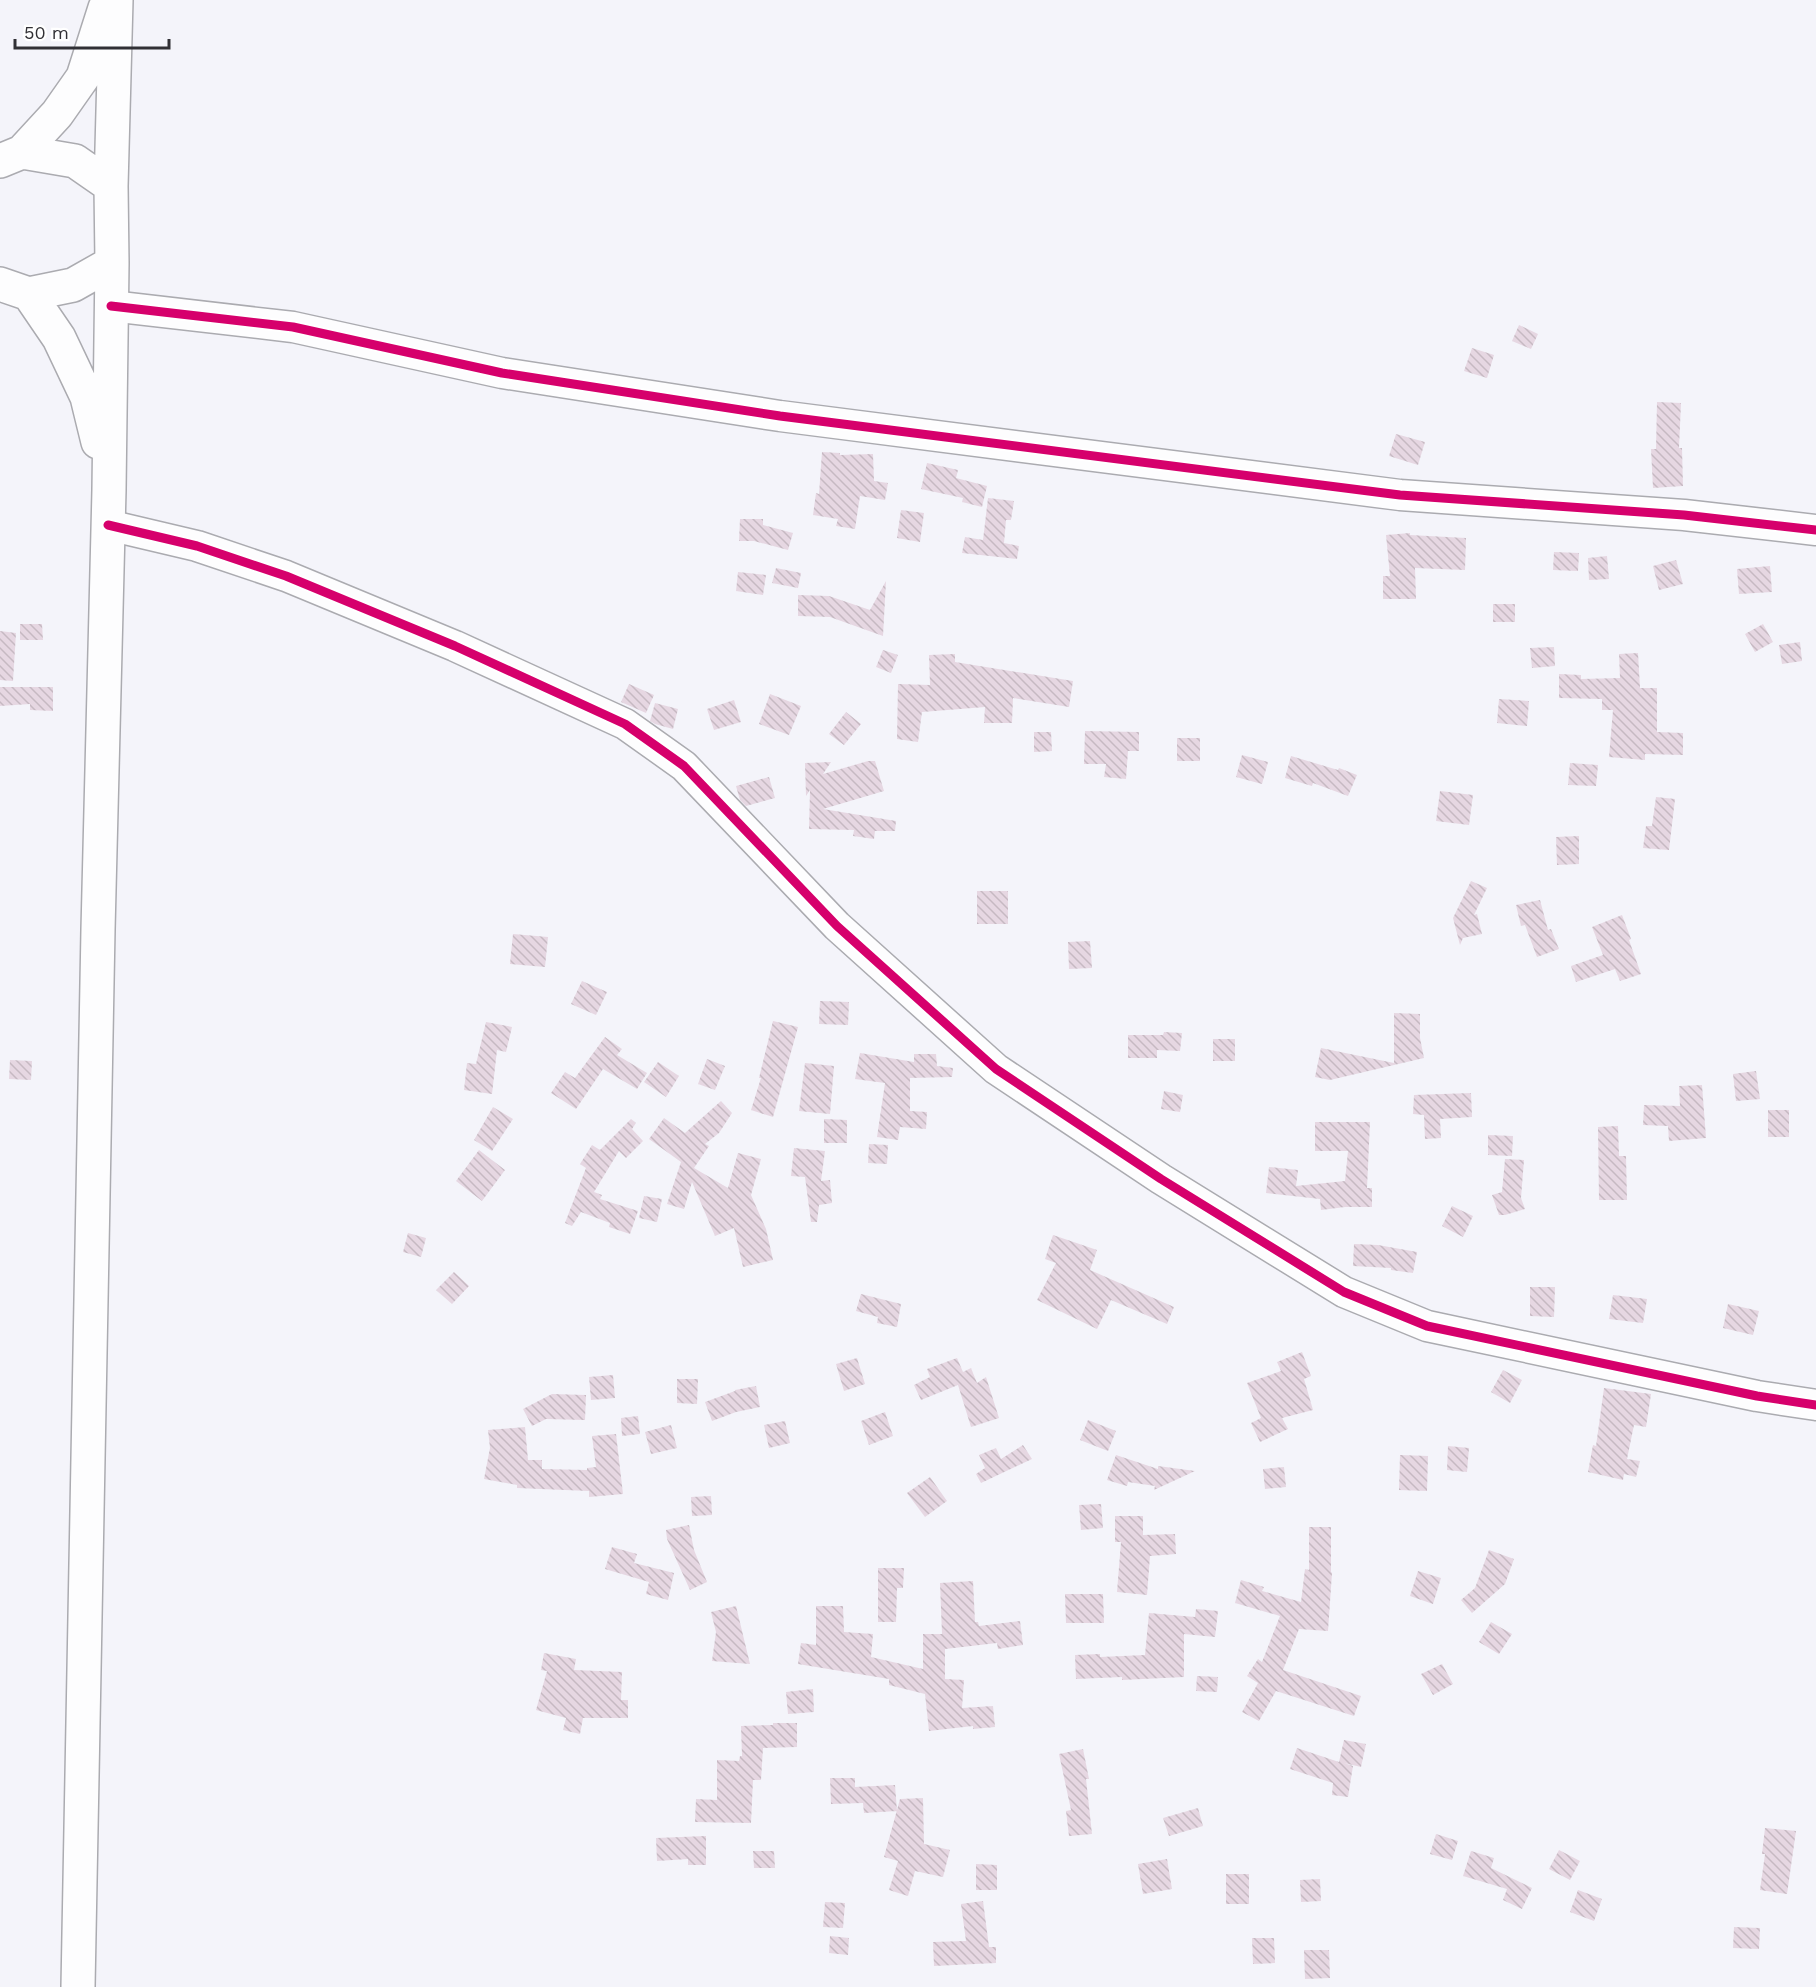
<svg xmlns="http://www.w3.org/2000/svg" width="1816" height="1987" viewBox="0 0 1816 1987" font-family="'Work Sans',sans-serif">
	<defs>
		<pattern id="building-back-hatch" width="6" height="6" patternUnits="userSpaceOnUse" patternTransform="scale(1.5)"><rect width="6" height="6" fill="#e6d7e2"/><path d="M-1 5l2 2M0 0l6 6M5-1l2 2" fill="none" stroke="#c6b9c2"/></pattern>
	</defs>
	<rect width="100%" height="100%" fill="#f4f4fa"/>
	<path fill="url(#building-back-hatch)" d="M1519 325 1538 334 1531 349 1512 341Z
		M1472 348 1494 355 1487 378 1464 371Z
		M1657 402 1681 403 1679 448H1682L1683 486 1653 488 1651 449H1656Z
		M1396 434 1425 442 1418 465 1389 456Z
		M822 452 840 453V455L873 454 874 481 888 483 885 500 860 496 855 529 836 526 838 519 813 515 816 493 819 494Z
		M927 463 958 470 956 478 987 486 982 507 962 502 963 498 921 489Z
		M988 498 1014 501 1011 520H1006L1004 543 1019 546 1017 559 962 553 965 537 983 540Z
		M901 510 924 513 920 542 897 538Z
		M740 519H763V525L793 533 788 550 754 541H739Z
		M1410 533V535L1466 538 1465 570 1415 568 1416 599H1383V576H1390L1386 535Z
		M1554 552 1579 553 1578 571 1553 570Z
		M1607 556 1609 579 1589 580 1588 558Z
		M1676 560 1683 584 1659 590 1653 566Z
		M1770 566 1772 592 1739 594 1737 569Z
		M776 568 801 573 798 588 772 583Z
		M738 572 766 575 763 595 736 591Z
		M886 581 883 636 830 617 798 616V595L829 596 870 610Z
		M1493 604H1515V622H1493Z
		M20 624H42L43 640H20Z
		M1763 624 1773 642 1755 652 1745 634Z
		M0 631 16 633 13 681 0 680Z
		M1800 642 1802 661 1782 664 1779 645Z
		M1554 647 1555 666 1532 668 1530 648Z
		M883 650 898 655 891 673 876 667Z
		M1638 653 1640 688H1657V732L1683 733V755L1645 754V760L1609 757 1613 710H1602V699L1559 698V674L1581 675V679L1620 678 1619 654Z
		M955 654V662L1073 681 1069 707 1013 698 1012 723H984L985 707 922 712 918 742 897 739 898 684 930 685 929 655Z
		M629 684 654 695 646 713 621 702Z
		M0 687H53V711L30 710V704L0 706Z
		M770 694 801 706 789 735 759 724Z
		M1499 699 1529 701 1527 726 1497 723Z
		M734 700 741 722 714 730 707 709Z
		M655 703 678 709 673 729 655 724 650 721Z
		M846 712 861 724 844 745 829 734Z
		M1085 731 1139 732V751H1128L1126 779 1104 777 1106 764H1084Z
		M1034 732H1051L1052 751 1034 752Z
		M1177 738H1200V761H1177Z
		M1242 755 1268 762 1262 784 1236 777Z
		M1291 756 1338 770 1339 768 1357 775 1348 796 1313 783 1312 786 1285 778Z
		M868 761H875L884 791 823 809 896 821 895 831H875L874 839 853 836 854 830 809 829 810 790 806 796 805 763 831 762 823 774Z
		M1570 763 1598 765 1596 786 1568 785Z
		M769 777 775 798 746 806 740 800 736 786Z
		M1440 791 1473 795 1469 825 1436 821Z
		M1656 797 1675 799 1669 850 1643 848 1646 826H1652Z
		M1579 836V864L1557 865 1556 837Z
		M1471 881 1487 888 1474 915 1477 914 1482 934 1463 938 1460 945 1453 918Z
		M977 891H1008V924H977Z
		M1540 900 1548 930 1551 929 1559 949 1537 957 1525 925 1521 926 1516 905Z
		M1622 915 1631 939 1629 940 1641 974 1620 981 1615 969 1576 982 1571 966 1603 955 1592 927Z
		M513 934 548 937 545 967 510 964Z
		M1090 941 1092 968 1069 969 1068 942Z
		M582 981 607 992 596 1015 571 1004Z
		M820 1001 849 1002 848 1025 819 1024Z
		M1394 1013 1420 1014V1038L1424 1058 1330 1080 1315 1077 1321 1048 1394 1063Z
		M773 1021 798 1027 773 1117 751 1110 761 1078H759Z
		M486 1022 512 1027 506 1052 497 1050 492 1094 464 1090 467 1063 476 1064Z
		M1164 1032 1182 1033 1180 1051 1157 1050V1058H1128V1035H1163Z
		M605 1037 622 1049 617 1055 647 1073 637 1089 603 1069 576 1109 551 1093 565 1072 575 1078Z
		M1213 1039H1235V1061H1213Z
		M860 1053 914 1062V1054H936L937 1066 953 1068 952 1077 910 1078V1111L927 1112 926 1129 900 1127 898 1140 877 1137 885 1083 855 1079Z
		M707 1059 725 1066 715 1090 698 1084Z
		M10 1060 32 1061 31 1080 9 1079Z
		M658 1062 679 1076 666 1097 644 1082Z
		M805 1063 834 1066 830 1114 799 1111Z
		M1756 1071 1760 1099 1736 1101 1733 1074Z
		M1702 1085 1706 1138 1669 1141 1668 1126 1643 1125 1644 1105 1680 1106 1679 1086Z
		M1164 1091 1183 1095 1180 1112 1161 1109Z
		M1471 1093 1472 1117 1440 1119 1441 1138 1425 1139 1424 1115 1413 1114 1414 1095Z
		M721 1101 732 1113 719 1133 705 1144 709 1146 694 1168 728 1188 738 1153 761 1159 751 1195 766 1229 773 1260 743 1267 734 1228 715 1236 692 1182 684 1209 667 1204 681 1162 649 1139 664 1118 685 1133Z
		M493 1107 513 1119 492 1151 474 1140Z
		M1768 1110H1789V1137H1768Z
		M631 1119 636 1123 632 1129 643 1141 626 1158 619 1151 594 1192 602 1195 600 1199 638 1211 630 1234 609 1227 610 1223 581 1212 572 1226 565 1223 586 1168 580 1164 592 1145 600 1150Z
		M824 1119 847 1120V1143H824Z
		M1315 1122H1370L1367 1188H1372V1207H1345L1321 1210 1320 1199 1266 1193 1269 1167 1298 1170 1296 1186 1345 1181 1348 1151H1315Z
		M1618 1126 1619 1156H1626L1627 1200H1599L1598 1127Z
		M1488 1135 1513 1136 1512 1156 1488 1155Z
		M869 1144 888 1145 887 1164 868 1163Z
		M794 1148 825 1151 821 1181 830 1180 832 1203 819 1205 817 1222H811L805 1177 791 1176Z
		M479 1150 505 1170 482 1201 456 1181Z
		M1505 1159 1524 1160 1521 1198 1525 1209 1505 1215H1499L1492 1195 1502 1192Z
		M644 1196 662 1199 657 1222 639 1218Z
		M1452 1206 1473 1216 1463 1237 1442 1226Z
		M408 1233 426 1238 421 1257 403 1252Z
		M1053 1235 1097 1250 1090 1270 1174 1307 1167 1324 1111 1300 1097 1329 1037 1300 1056 1263 1045 1259Z
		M1354 1244 1378 1245 1417 1252 1413 1273 1391 1270V1268L1353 1266Z
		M454 1272 469 1286 452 1304 436 1290Z
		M1530 1287H1555L1554 1317 1530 1316Z
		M861 1294 901 1304 897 1327 877 1323 878 1317 856 1311Z
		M1613 1295 1647 1299 1643 1323 1609 1319Z
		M1728 1304 1759 1311 1753 1335 1723 1328Z
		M1302 1352 1311 1376 1304 1379 1313 1410 1282 1418 1288 1429 1260 1442 1251 1423 1261 1418 1247 1383 1281 1371 1277 1362Z
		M857 1358 865 1384 844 1391 836 1364Z
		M957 1358 963 1372 971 1368 977 1383 986 1377 999 1418 971 1427 958 1385 921 1400 914 1385 930 1377 927 1369Z
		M1503 1370 1522 1380 1510 1403 1491 1392Z
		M613 1375 615 1398 591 1400 589 1377Z
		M677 1379H698L697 1404 677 1403Z
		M756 1386 760 1407 736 1412 712 1421 705 1402 735 1391V1390Z
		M1604 1388 1651 1394 1646 1427 1634 1425 1627 1459 1640 1461 1636 1477 1624 1474 1623 1480 1588 1472 1593 1445 1596 1446Z
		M552 1394 586 1395 585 1420 546 1419 532 1426 523 1409Z
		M885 1412 893 1436 869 1445 861 1421Z
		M638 1416 640 1434 622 1436 621 1418Z
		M1088 1420 1116 1431 1108 1451 1080 1440Z
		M785 1421 790 1443 769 1448 764 1425Z
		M671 1425 677 1448 651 1454 645 1432Z
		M525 1427 528 1460H542V1469L587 1470V1468L596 1467 592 1436 616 1434 623 1494 589 1497V1491L517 1488V1485L484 1479 490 1448 488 1430Z
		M1023 1445 1032 1459 981 1483 976 1474 985 1468 979 1455 996 1448 1001 1459Z
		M1448 1446 1469 1448 1467 1472 1447 1470Z
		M1116 1455 1158 1469V1466L1195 1471 1154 1490 1155 1486 1128 1482 1127 1486 1107 1480Z
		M1400 1455 1428 1456 1427 1491 1399 1490Z
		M1284 1467 1286 1487 1265 1489 1263 1469Z
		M930 1477 947 1501 925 1517 907 1493Z
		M711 1496 712 1515 692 1516 691 1497Z
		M1101 1504 1103 1528 1081 1530 1079 1505Z
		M1115 1516H1143V1535L1175 1534 1176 1554 1150 1556 1147 1595 1117 1592 1121 1542H1115Z
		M689 1525 694 1550 707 1582 690 1590 667 1539 666 1530Z
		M1309 1527H1331V1572L1332 1573 1328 1631 1299 1629 1283 1670 1361 1696 1354 1716 1276 1691 1259 1721 1242 1712 1258 1683 1247 1676 1258 1659 1262 1662 1280 1616 1235 1603 1241 1580 1264 1587 1262 1591 1301 1602 1305 1569 1309 1570Z
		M612 1547 637 1554 634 1563 674 1573 668 1600 646 1594 649 1582 605 1569Z
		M1489 1550 1514 1559 1505 1584 1472 1613 1461 1600 1475 1588Z
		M878 1568H904L903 1588H897L896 1622H878Z
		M1418 1571 1441 1578 1433 1604 1410 1596Z
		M973 1581 975 1622H978L979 1626 1020 1621 1023 1645 998 1649 997 1643 945 1649V1679L964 1680 962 1708 993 1706 995 1727 973 1729V1726L929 1731 925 1694 889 1685V1679L798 1664 801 1643 816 1645V1606H843L844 1632 873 1634 871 1657 923 1669V1634H942L940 1583Z
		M1065 1594H1103L1104 1623H1066Z
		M736 1606 750 1664 712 1661 716 1632 711 1612Z
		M1196 1609 1218 1611 1215 1637 1184 1634V1677L1122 1680V1677L1076 1679 1075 1655 1100 1654V1657L1145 1655 1149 1613 1195 1617Z
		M1491 1622 1512 1634 1499 1654 1479 1642Z
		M544 1653 576 1659 574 1670 622 1672 621 1700H628V1718H583L580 1734 563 1730 566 1718 536 1710 547 1671 541 1670Z
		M1442 1664 1453 1684 1433 1695 1421 1674Z
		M1197 1676 1218 1677 1217 1692 1196 1691Z
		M813 1689 814 1712 788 1714 786 1692Z
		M773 1723H797V1747L763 1748 761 1780H753L751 1823 695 1822 696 1799 717 1800V1760L739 1761 740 1756H742L741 1726 773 1725Z
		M1344 1740 1366 1744 1361 1767 1344 1763 1353 1766 1348 1797 1332 1795 1333 1783 1290 1769 1297 1748 1339 1762Z
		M1083 1749 1089 1779H1086L1092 1834 1069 1836 1066 1811 1071 1810 1059 1754Z
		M830 1778H855V1787L895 1785 897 1811 864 1813 863 1803 831 1804Z
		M923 1798 924 1844 950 1850 943 1877 915 1871 908 1896 889 1890 898 1861 884 1857 900 1799Z
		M1198 1808 1203 1826 1169 1836 1163 1818Z
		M1765 1828 1796 1831 1787 1894 1760 1890 1765 1854H1762Z
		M1436 1834 1458 1841 1452 1860 1430 1854Z
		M706 1836V1865H688V1859L657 1861 656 1838Z
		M1559 1850 1580 1861 1570 1880 1549 1869Z
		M753 1851H774L775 1868H754Z
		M1471 1851 1494 1858 1491 1868 1532 1888 1522 1909 1503 1900 1507 1889 1463 1876Z
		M1167 1859 1172 1889 1143 1894 1138 1864Z
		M976 1864 997 1865V1890H976Z
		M1226 1874H1249V1904H1226Z
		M1320 1879 1321 1901 1301 1902 1300 1880Z
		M1578 1890 1602 1899 1594 1921 1570 1912Z
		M983 1901 989 1947H996V1963L934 1966 933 1942 966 1941 961 1904Z
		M825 1902 845 1903 843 1928 823 1927Z
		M1734 1927 1760 1928 1759 1949 1733 1948Z
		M830 1936 849 1938 848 1955 829 1953Z
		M1252 1938H1274L1275 1963 1253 1964Z
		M1304 1950H1329L1330 1978 1305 1979Z"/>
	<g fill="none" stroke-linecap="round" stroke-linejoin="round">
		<defs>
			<path id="minor" d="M111 306 293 327 502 373 780 416 1400 495 1684 515 1816 530
				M108 525 197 546 286 576 455 646 625 724 684 766 837 926 996 1069 1161 1179 1344 1292 1427 1326 1757 1396 1816 1405"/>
			<path id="major" d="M22 152 57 114 83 77 105 8
				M0 161 22 152 75 161 111 186
				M0 284 29 294 73 285 112 263
				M29 294 59 338 87 397 98 442
				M78 1987 98 930 109 490 112 263 111 186 116 0"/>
		</defs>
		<use href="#minor" stroke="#ababb0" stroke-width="33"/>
		<use href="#major" stroke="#ababb0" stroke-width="36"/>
		<use href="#minor" stroke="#fdfdfe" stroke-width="30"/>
		<use href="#major" stroke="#fdfdfe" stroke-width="33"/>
		<defs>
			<path id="cycleway" d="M111 306 293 327 502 373 780 416 1400 495 1684 515 1816 530
				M108 525 197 546 286 576 455 646 625 724 684 766 837 926 996 1069 1161 1179 1344 1292 1427 1326 1757 1396 1816 1405"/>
		</defs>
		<use href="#cycleway" stroke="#fff" stroke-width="13"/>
		<use href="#cycleway" stroke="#d6006c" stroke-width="9"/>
	</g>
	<path d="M15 39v9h154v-9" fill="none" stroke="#313035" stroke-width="3"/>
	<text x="24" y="39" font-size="18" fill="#313035" stroke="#ffffff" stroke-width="4.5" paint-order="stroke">50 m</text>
</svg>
